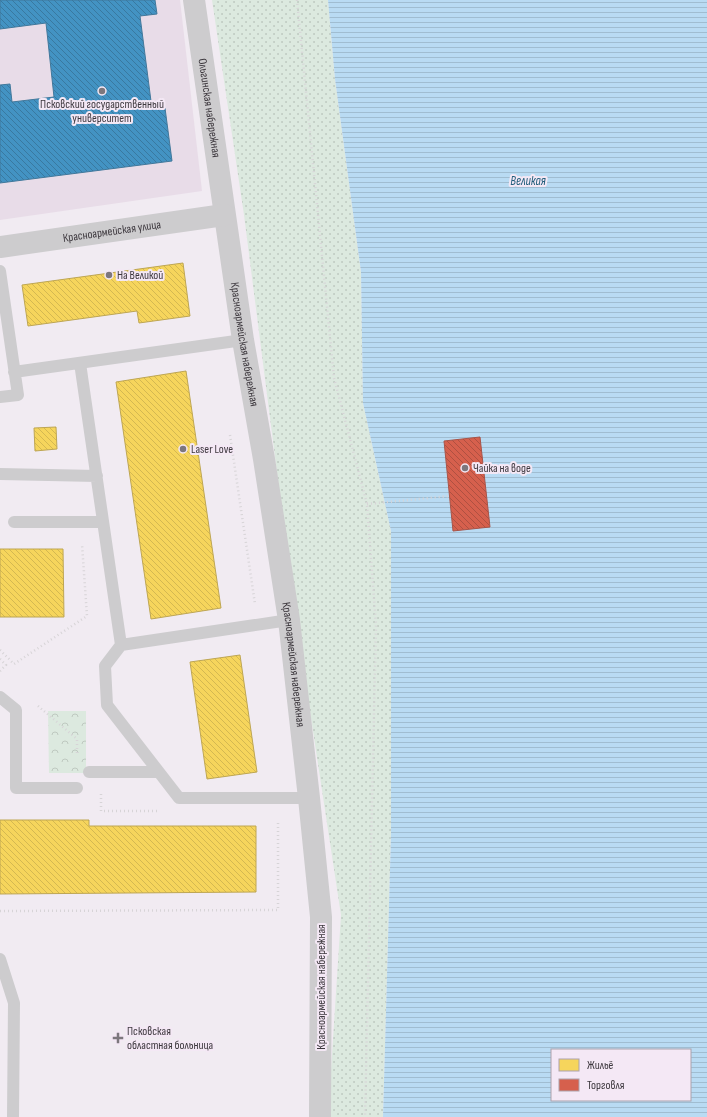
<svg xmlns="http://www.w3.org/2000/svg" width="707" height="1117" viewBox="0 0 707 1117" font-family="'Sofia Sans Condensed',sans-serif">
	<defs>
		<pattern id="grass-dots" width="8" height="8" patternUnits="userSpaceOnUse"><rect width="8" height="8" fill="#dce9df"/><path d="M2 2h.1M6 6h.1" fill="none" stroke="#bec9c0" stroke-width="1.8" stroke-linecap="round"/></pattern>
		<pattern id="park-crowns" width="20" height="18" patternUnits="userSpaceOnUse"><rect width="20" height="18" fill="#dce9df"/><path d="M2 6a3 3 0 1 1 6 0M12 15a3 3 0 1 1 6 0" fill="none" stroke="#bec9c0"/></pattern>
		<pattern id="water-rules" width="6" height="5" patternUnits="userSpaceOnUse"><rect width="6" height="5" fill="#b9dbf3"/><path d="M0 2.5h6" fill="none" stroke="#a0bdd1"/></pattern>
		<pattern id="homes-back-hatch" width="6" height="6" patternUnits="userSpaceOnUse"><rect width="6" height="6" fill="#f6d55c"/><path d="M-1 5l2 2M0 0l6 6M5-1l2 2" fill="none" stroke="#d4b851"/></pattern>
		<pattern id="shops-back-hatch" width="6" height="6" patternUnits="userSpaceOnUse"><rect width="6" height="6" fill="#d6604d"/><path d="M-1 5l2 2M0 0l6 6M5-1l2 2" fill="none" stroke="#af5041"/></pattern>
		<pattern id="schools-back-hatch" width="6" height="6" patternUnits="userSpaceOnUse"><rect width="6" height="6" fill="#4393c3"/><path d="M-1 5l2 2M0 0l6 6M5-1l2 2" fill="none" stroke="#3979a0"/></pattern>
	</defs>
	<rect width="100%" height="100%" fill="#f1ebf2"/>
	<path fill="#e8dce8" d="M0 0H180L202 191 0 220Z"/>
	<path fill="url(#grass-dots)" d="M212 0H328L335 79 361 272 363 403 391 531V834L383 1117H328L341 915 295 613 244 215Z"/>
	<path fill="url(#park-crowns)" d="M48 711H86V773H49Z"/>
	<path fill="url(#water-rules)" fill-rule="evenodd" d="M328 0H707V1117H383L391 834V531L363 403 361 272 335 79ZM552 1050H690V1100H552Z"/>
	<path fill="url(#homes-back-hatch)" stroke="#bea653" d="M183 263 190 316 139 323 137 311 28 326 22 285Z
		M186 371 221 608 151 619 116 382Z
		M56 427 57 449 35 451 34 428Z
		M0 549H63L64 617H0Z
		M240 655 257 772 207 779 190 662Z
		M0 820H89V826H256V892L0 894Z"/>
	<path fill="url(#shops-back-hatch)" stroke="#a85448" d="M480 437 490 527 453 531 444 441Z"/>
	<path fill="url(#schools-back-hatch)" stroke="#41789b" d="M0 0H155L157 14 140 16 152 109 165 108 172 161 0 183V85L10 84 12 102 54 97 46 23 0 29Z"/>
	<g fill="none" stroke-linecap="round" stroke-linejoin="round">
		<path stroke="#d7d4d7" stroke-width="2.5" stroke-dasharray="1 3" stroke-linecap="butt" d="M297 0 334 378 367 504 376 625 365 1117
			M230 435 255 604
			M367 504 450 496
			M0 650 14 664 87 616 82 544
			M0 659 6 665 0 671
			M38 706 77 739V755
			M101 794V811H160
			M0 911 278 910V820"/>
		<path stroke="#cdccce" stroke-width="12" d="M0 271 18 395 0 397
			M80 363 121 645 289 620
			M14 372 243 340
			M0 474 97 476
			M14 522H103
			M121 645 105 666 107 705 179 798H309
			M0 697 16 710V788H77
			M89 772H159
			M0 959 14 1003 13 1117"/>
		<g stroke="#cdccce" stroke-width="22">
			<path id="s1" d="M194 0 243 340 264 459 289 620 309 798 321 917 320 1117"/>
			<path id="s2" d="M0 247 224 215"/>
		</g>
	</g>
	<g fill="#7c777d" stroke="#f4e8f5" stroke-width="1.5">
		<circle cx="102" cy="91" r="4"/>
		<circle cx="109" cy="275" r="4"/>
		<circle cx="183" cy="449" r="4"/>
		<circle cx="465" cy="468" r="4"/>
		<path d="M116 1032h4v4h4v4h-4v4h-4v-4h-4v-4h4z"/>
	</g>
	<g text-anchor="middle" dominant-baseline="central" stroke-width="4" stroke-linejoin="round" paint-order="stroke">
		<g font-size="12" fill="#3d383e" stroke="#f4e8f5" text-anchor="start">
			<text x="102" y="104" text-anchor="middle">Псковский государственный<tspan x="102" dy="14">университет</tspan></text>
			<text x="117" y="275">На Великой</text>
			<text x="191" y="449">Laser Love</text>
			<text x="473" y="468">Чайка на воде</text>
			<text x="127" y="1031">Псковская<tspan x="127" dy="14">областная больница</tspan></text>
		</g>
		<g font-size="12" fill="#3d383e" stroke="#f4e8f5">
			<text stroke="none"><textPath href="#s1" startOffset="109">Ольгинская набережная</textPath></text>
			<text stroke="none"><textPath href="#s2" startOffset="113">Красноармейская улица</textPath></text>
			<text stroke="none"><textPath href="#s1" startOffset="348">Красноармейская набережная</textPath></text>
			<text stroke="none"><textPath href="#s1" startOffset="672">Красноармейская набережная</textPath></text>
			<text transform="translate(321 987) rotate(-90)">Красноармейская набережная</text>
		</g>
		<g font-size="13" font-style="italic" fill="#225e7c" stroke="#f4e8f5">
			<text x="528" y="181">Великая</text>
		</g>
	</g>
	<rect x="551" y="1049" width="140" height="52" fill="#f4e8f5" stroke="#aba2ac"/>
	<rect x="559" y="1059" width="20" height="12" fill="#f6d55c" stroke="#aba2ac"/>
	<text x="587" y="1069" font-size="12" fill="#3d383e">Жильё</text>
	<rect x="559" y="1079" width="20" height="12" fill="#d6604d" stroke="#aba2ac"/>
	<text x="587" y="1089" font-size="12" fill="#3d383e">Торговля</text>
</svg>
